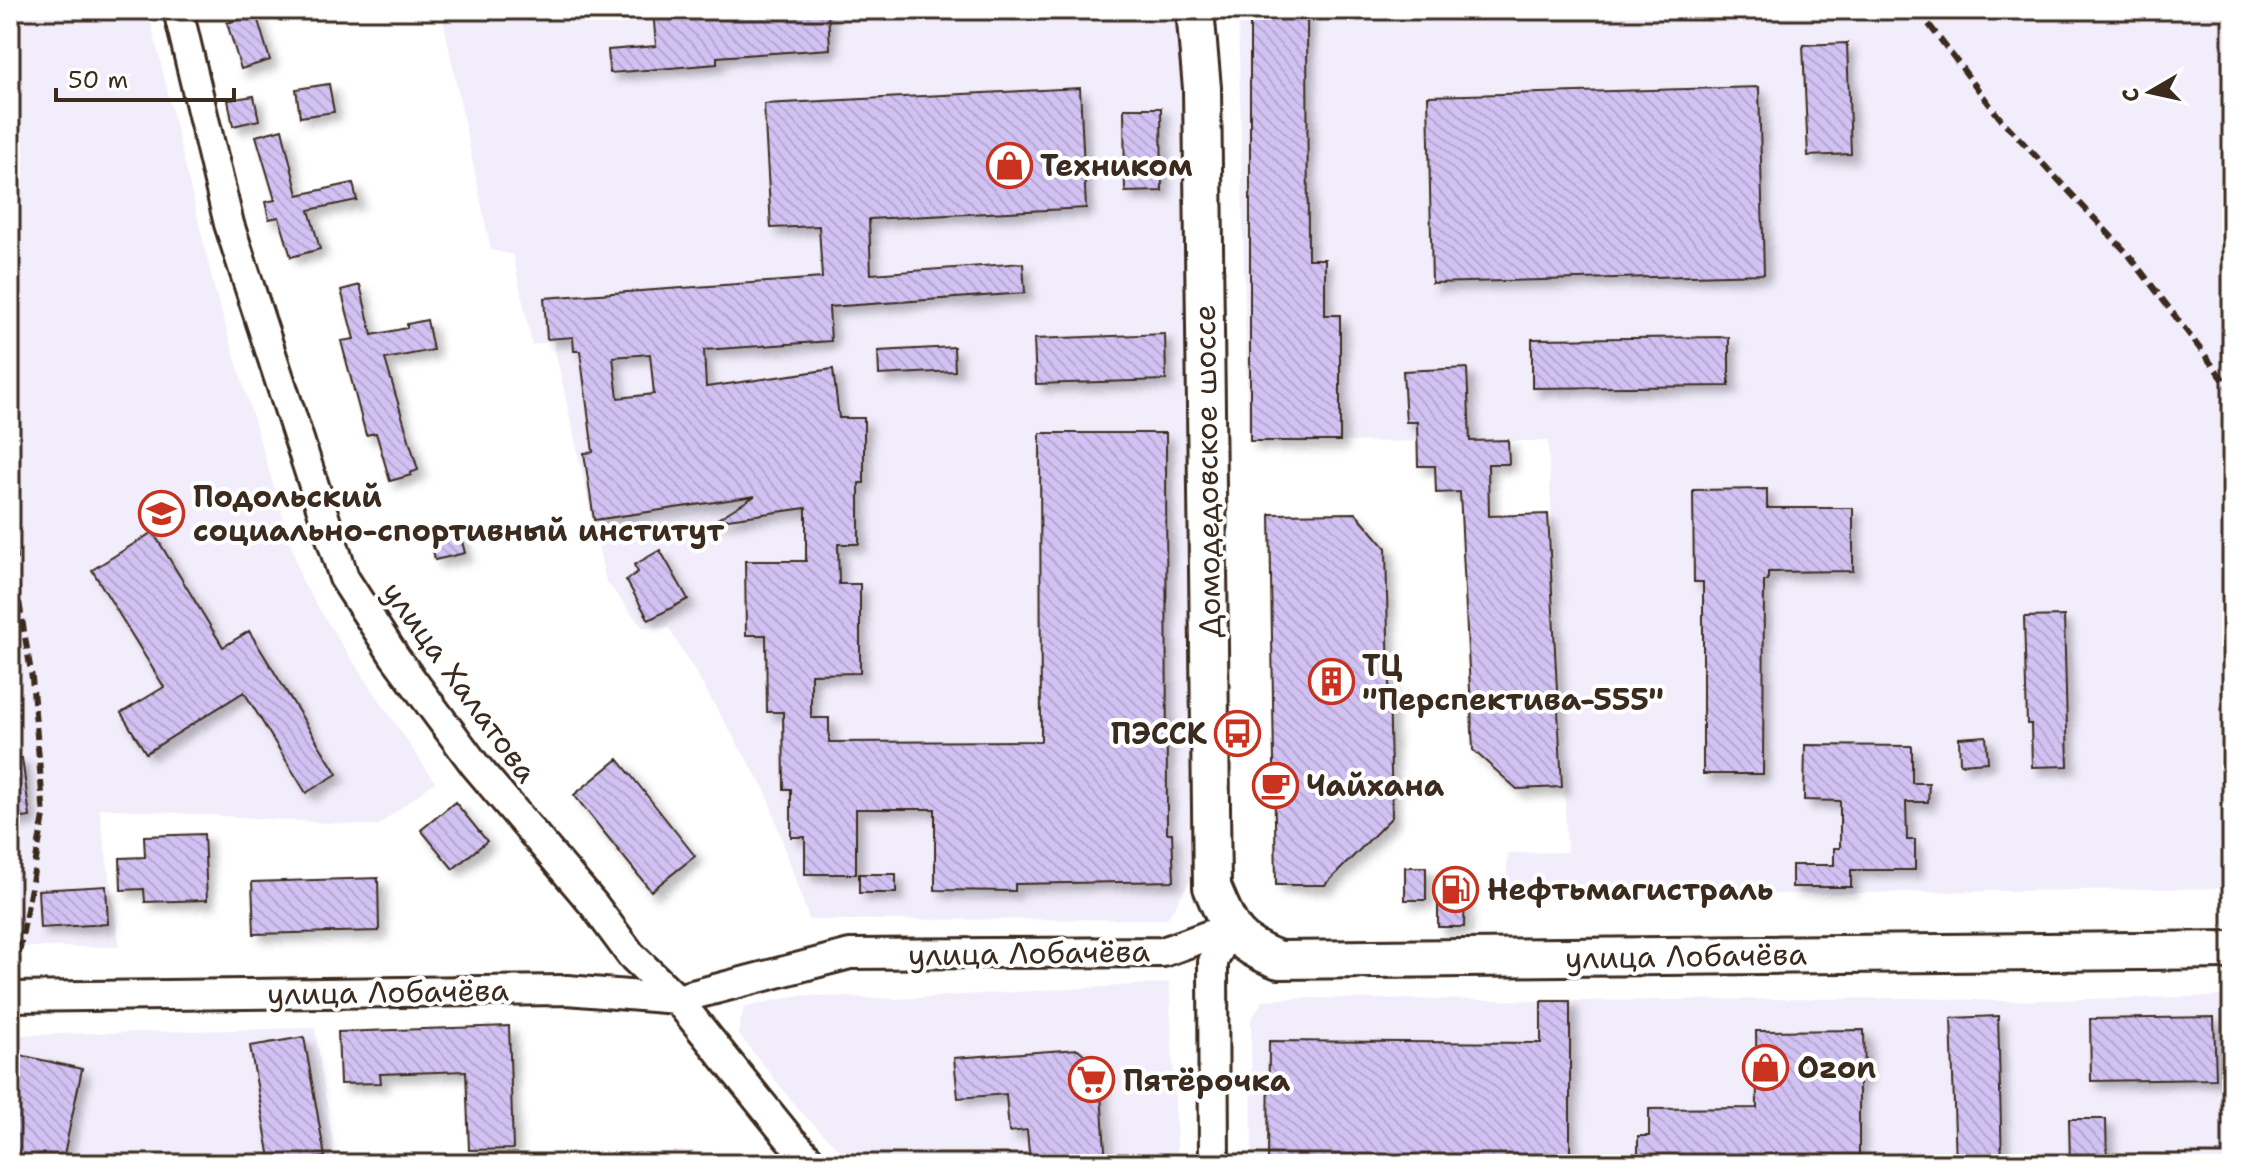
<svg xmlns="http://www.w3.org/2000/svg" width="2242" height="1174" viewBox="0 0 2242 1174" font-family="'Shantell Sans',sans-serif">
	<defs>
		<pattern id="building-back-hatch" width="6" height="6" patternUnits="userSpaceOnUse" patternTransform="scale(2)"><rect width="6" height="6" fill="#d2c2f3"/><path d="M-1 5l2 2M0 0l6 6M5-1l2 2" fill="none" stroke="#b5a7d0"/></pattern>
		<filter id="shadow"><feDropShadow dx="7" dy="7" stdDeviation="4" flood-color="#0004"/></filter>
	</defs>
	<rect width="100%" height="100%" fill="#fff"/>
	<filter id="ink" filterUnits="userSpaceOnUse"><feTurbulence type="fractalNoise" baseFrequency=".0125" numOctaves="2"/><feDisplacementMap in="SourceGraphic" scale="16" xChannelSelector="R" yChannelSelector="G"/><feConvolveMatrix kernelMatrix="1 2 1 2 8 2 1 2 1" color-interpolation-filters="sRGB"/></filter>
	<g filter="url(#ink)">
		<path fill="#f2edfb" d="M10 10H148L214 287 302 581 340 642 435 782 377 826 99 808 120 947H10Z
			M441 10H1179L1184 31 1191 799 1190 881 1167 919 809 920 766 792 669 628 642 627 606 581 553 341 532 345 513 255 491 250Z
			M1238 10H2232V888L1505 898 1508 853 1567 852 1548 441 1248 442Z
			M1169 983 1178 1164H854L799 1110 738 1033 744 1007 800 995 897 999Z
			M2232 996V1164H1252L1251 1018 1264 1000 1304 998 1570 1001 1914 998 2003 1001Z
			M315 1028 336 1164H10V1035Z
			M693 1150 701 1164H488L585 1156Z"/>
		<path fill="url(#building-back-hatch)" stroke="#3b2a1e" stroke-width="2" fill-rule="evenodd" filter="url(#shadow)" d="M653 10H828L830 49 717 57V64L610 73 608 50 656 46Z
			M1250 10H1307L1308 259H1325V315H1340V441H1250Z
			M256 14 270 60 241 69 227 23Z
			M1847 43 1851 154 1808 156 1803 45Z
			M329 84 334 112 300 117 296 89Z
			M1759 87 1764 274 1432 283 1428 96Z
			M1080 88 1086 208 869 219 871 274 1023 263 1025 293 829 307 831 341 704 350 706 387 833 369 839 418H864V483H859V544H838L839 584H860V673L811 674V718H829V742L1041 741 1040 433H1166L1167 833H1172L1174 881 1015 884V891L935 890V809H856V874H805V837H791V789H784L783 712H767L766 635H746L745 561H806V508L714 521 755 496 594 520 584 453 593 452 580 351H574L573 337 547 339 544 298 822 278 819 226 771 228 764 104ZM650 354 654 394 618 398 613 357Z
			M254 96 259 120 233 126 228 100Z
			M1124 108H1161L1162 191 1125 192Z
			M282 129 298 195 353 183 357 200 309 210 320 249 291 257 279 217 269 219 265 202 275 200 256 136Z
			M360 285 372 335 407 328V324L427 320 433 350 385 359 418 470 410 473 411 475 390 481 376 433 366 435 341 341 354 339 341 290Z
			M1165 334 1166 380 1036 384 1034 339Z
			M1729 337V386L1532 388V339Z
			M954 347 955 371 879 375 878 351Z
			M1467 368 1470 441 1508 440 1509 464H1488L1489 516 1548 514 1562 787 1517 789 1473 750 1460 492 1436 493 1435 466H1418L1417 422H1406L1403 371Z
			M1767 489V508H1853V571L1768 572V581H1764L1763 774H1703V582H1694L1693 490Z
			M1356 513 1386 548 1392 817 1325 885H1276L1270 514Z
			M153 532 223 647 249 631 337 774 306 793 244 692 146 753 121 713 164 687 92 570Z
			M460 533 465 553 435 560 431 540Z
			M660 550 688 599 649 620 626 580 638 572 634 565Z
			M2064 616 2068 766 2032 767 2031 724H2027L2024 617Z
			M1986 736 1988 762 1960 764 1959 738Z
			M1805 745 1912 746V783H1929L1928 802H1906L1907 840H1915V870H1851V887H1792V865H1834V848H1840V801L1804 800Z
			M22 758 30 817 10 820V759Z
			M618 759 695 856 651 891 574 795Z
			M455 802 487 841 453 869 421 830Z
			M204 834 207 900 145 902 144 889 121 890 120 858 145 857 144 836Z
			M1405 867H1426V900H1405Z
			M859 874H896V893H859Z
			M378 878 379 931 254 934 252 882Z
			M106 886 108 924 40 928 38 890Z
			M1438 889H1465L1464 927H1438Z
			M1541 1001H1570V1164H1268L1269 1041 1541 1043Z
			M1998 1016 2002 1164H1956L1951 1018Z
			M2214 1017 2216 1079 2091 1081 2090 1019Z
			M509 1026 513 1149 469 1150 466 1071 380 1074 381 1083 340 1084 338 1032Z
			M1864 1030 1865 1078H1859V1156L1783 1157V1164H1757V1161L1638 1162V1136H1649V1109L1757 1108 1756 1031Z
			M304 1037 325 1157 271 1164 250 1046Z
			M1078 1049 1099 1067 1106 1164H1030L1027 1130 1009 1132 1006 1094 958 1098 954 1058Z
			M20 1055 82 1069 62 1164H10V1100Z
			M2069 1119H2106L2107 1164H2070Z"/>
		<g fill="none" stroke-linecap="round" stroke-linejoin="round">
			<defs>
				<path id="minor" d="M178 10 229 224 344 578 395 657 475 765 594 905 631 955 677 999 789 1138 814 1164
					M10 997 567 990 677 999 850 954 1163 952 1229 928
					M1214 1164 1213 962 1229 928"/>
				<path id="major" d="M1195 10 1202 88 1212 887C1230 929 1234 943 1279 960L2232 950"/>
			</defs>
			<use href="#minor" stroke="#3b2a1e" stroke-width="34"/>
			<use href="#major" stroke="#3b2a1e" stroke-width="42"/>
			<use href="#minor" stroke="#fff" stroke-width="28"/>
			<use href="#major" stroke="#fff" stroke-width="36"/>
			<path stroke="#3b2a1e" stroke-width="6" stroke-dasharray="12 6" stroke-linecap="butt" d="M1918 10 1999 117 2128 254 2232 391
				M10 297 15 362 13 505
				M13 496 15 560
				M10 549 32 678 44 816 10 1003"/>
		</g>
	</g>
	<defs>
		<symbol id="shop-ring" viewBox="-11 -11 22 22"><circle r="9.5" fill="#fff" stroke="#c8321e" stroke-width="1.5"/><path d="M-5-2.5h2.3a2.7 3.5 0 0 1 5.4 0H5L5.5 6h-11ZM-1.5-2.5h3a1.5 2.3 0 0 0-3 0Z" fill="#c8321e"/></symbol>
		<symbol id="university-ring" viewBox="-11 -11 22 22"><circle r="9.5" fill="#fff" stroke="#c8321e" stroke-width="1.5"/><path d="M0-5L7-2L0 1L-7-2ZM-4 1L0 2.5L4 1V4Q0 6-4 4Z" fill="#c8321e"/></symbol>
		<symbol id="building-ring" viewBox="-11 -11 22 22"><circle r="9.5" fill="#fff" stroke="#c8321e" stroke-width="1.5"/><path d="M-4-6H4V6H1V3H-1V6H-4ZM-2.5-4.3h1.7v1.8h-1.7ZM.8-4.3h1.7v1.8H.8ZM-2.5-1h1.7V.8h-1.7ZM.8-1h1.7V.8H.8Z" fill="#c8321e"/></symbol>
		<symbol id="bus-ring" viewBox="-11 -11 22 22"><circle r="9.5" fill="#fff" stroke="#c8321e" stroke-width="1.5"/><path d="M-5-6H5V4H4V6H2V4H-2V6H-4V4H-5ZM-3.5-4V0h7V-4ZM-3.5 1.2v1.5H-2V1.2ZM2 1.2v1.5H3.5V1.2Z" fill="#c8321e"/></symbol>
		<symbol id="cafe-ring" viewBox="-11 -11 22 22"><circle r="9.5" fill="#fff" stroke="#c8321e" stroke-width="1.5"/><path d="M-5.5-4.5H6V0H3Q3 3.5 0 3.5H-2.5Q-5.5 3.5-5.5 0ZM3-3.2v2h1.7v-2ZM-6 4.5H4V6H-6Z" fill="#c8321e"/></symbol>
		<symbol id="fuel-ring" viewBox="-11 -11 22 22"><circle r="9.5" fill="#fff" stroke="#c8321e" stroke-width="1.5"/><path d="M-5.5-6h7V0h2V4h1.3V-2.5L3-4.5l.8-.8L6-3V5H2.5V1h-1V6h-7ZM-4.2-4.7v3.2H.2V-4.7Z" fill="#c8321e"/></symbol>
		<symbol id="supermarket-ring" viewBox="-11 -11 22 22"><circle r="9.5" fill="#fff" stroke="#c8321e" stroke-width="1.5"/><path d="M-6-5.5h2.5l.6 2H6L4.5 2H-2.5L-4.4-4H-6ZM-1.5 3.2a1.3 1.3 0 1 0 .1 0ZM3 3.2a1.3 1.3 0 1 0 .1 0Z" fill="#c8321e"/></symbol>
	</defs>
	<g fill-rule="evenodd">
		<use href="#shop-ring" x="984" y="140" width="51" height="51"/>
		<use href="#university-ring" x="136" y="488" width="51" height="51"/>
		<use href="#building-ring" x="1306" y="656" width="51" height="51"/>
		<use href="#bus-ring" x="1212" y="708" width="51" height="51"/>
		<use href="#cafe-ring" x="1250" y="760" width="51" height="51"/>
		<use href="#fuel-ring" x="1430" y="864" width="51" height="51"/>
		<use href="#shop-ring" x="1740" y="1042" width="51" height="51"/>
		<use href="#supermarket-ring" x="1066" y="1054" width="51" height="51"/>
	</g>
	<g text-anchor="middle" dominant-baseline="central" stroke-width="8" stroke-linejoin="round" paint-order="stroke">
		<g font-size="30" font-weight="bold" fill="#3b2a1e" stroke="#fff" text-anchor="start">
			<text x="1040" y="165">Техником</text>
			<text x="193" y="496">Подольский<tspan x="193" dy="34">социально-спортивный институт</tspan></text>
			<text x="1362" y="665">ТЦ<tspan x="1362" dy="34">"Перспектива-555"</tspan></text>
			<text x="1207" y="733" text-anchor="end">ПЭССК</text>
			<text x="1306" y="785">Чайхана</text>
			<text x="1487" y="889">Нефтьмагистраль</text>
			<text x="1797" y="1067">Ozon</text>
			<text x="1123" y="1080">Пятёрочка</text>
		</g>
		<g font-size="30" fill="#3b2a1e" stroke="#fff">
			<text transform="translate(1207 471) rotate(-91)">Домодедовское шоссе</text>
			<text transform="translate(460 682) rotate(54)">улица Халатова</text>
			<text transform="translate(1029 953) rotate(-1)">улица Лобачёва</text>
			<text transform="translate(1686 956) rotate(-1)">улица Лобачёва</text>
			<text transform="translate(388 992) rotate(-1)">улица Лобачёва</text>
		</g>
	</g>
	<rect width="2242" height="1174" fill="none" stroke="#fff" stroke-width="40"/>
	<rect x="20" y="20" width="2202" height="1134" fill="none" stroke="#3b2a1e" stroke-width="3" filter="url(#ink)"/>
	<g transform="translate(2150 92) rotate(261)" stroke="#ffffff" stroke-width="6" paint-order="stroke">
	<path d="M0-6L14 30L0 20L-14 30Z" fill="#3b2a1e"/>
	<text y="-12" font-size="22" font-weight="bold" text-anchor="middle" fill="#3b2a1e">С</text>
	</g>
	<path d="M56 88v12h178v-12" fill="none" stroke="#3b2a1e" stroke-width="4"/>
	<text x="68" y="88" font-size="24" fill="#3b2a1e" stroke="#ffffff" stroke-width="6" paint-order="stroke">50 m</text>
</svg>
